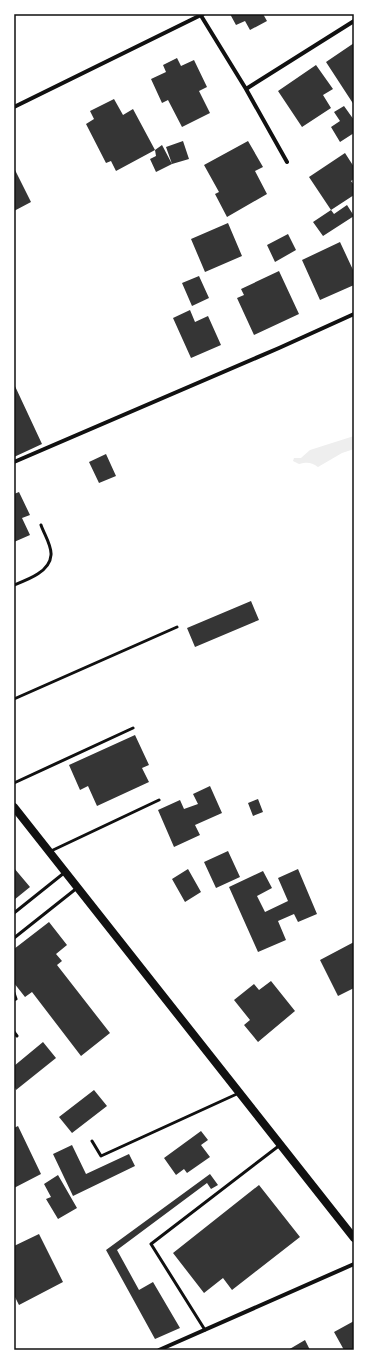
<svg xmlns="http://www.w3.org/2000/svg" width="368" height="1364" viewBox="0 0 368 1364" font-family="'Zilla Slab',serif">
	<rect width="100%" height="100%" fill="#fff"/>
	<path fill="#eee" d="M354 436V449L342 453 318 467C311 462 307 462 299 464L293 461 294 458H301L310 450Z"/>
	<path fill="#353535" d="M230 14H263L267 21 250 30 245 21 236 25Z
		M354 43V105L326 62Z
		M177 58 181 66 194 60 207 87 199 91 210 113 182 127 168 100 162 103 151 79 166 72 163 65Z
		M316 65 333 89 323 95 331 108 302 127 278 91Z
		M114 99 123 115 133 109 155 150 116 171 111 161 106 163 86 124 94 119 90 111Z
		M344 106 354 120V133L340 142 331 127 340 121 334 112Z
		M183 141 189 159 172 164 166 147Z
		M248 141 263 167 255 171 267 194 227 217 215 194 219 192 204 165Z
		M162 145 172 164 156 172 150 159 156 156 155 150Z
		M345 153 354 167V179L351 181 354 185V195L331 210 309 177Z
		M14 168 31 202 14 211Z
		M347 205 354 216 323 236 313 222 331 210 334 214Z
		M228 223 242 256 205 272 191 239Z
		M288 234 296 250 275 262 267 245Z
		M340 242 354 272V285L320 300 302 260Z
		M279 271 299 314 254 335 237 298 244 295 241 289Z
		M199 276 209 298 192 306 182 283Z
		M190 310 195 322 208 316 221 345 191 358 173 318Z
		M14 384 42 444 14 457Z
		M106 454 116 476 99 483 89 462Z
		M19 492 30 515 22 518 30 535 14 542V494Z
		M251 601 259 620 195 647 187 628Z
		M135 735 149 765 142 768 149 782 97 806 88 786 80 790 69 765Z
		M210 786 222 813 195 825 200 835 174 847 158 810 180 800 184 809 198 804 193 794Z
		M258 799 263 812 253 816 248 803Z
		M228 851 240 877 216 888 204 862Z
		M14 868 30 887 14 900Z
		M188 869 201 892 185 902 172 879Z
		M298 869 317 914 298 922 294 914 278 921 286 940 258 952 229 887 263 871 272 888 257 896 265 912 288 901 278 878Z
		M49 922 67 945 56 954 62 961 57 965 110 1033 81 1056 32 992 25 997 14 983V949Z
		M354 942V988L338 996 320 960Z
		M271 981 295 1011 258 1042 244 1025 250 1020 234 1000 254 984 259 990Z
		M43 1042 56 1058 16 1090 14 1085V1066Z
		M94 1090 107 1106 72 1133 59 1117Z
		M18 1126 41 1174 14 1188V1128Z
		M201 1131 208 1140 201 1145 210 1157 187 1173 184 1169 176 1175 164 1158Z
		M72 1145 86 1174 129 1154 135 1166 73 1196 53 1154Z
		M210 1174 218 1185 211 1189 207 1183 117 1250 139 1290 153 1282 180 1328 155 1339 106 1250Z
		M58 1175 77 1208 58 1219 46 1199 51 1197 44 1184Z
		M259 1185 300 1237 232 1290 223 1278 204 1293 173 1253Z
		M39 1234 63 1282 19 1305 14 1295V1246Z
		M354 1321V1350H344L334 1332Z
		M305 1340 310 1350H288Z"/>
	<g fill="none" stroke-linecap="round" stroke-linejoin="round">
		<path stroke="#111" stroke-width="3" d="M14 585C27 580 50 572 51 555 52 546 44 534 41 525
			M14 699 177 627
			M14 783 133 728
			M51 851 159 800
			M14 913 64 873
			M14 938 77 888
			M14 993 16 999 14 1000
			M14 1032 17 1036
			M92 1141 101 1156 239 1093
			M205 1330 151 1244 280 1145"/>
		<path stroke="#111" stroke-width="4" d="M200 14 246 89 287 162
			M246 89 354 21
			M14 107 203 14
			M14 462 279 348 354 314
			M159 1350 354 1264"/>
		<path stroke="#111" stroke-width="8" d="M14 807 354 1238"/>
	</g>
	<rect width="368" height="1364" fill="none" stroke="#ffffff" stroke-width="30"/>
	<rect x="15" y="15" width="338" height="1334" fill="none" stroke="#111" stroke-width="1.5"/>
</svg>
